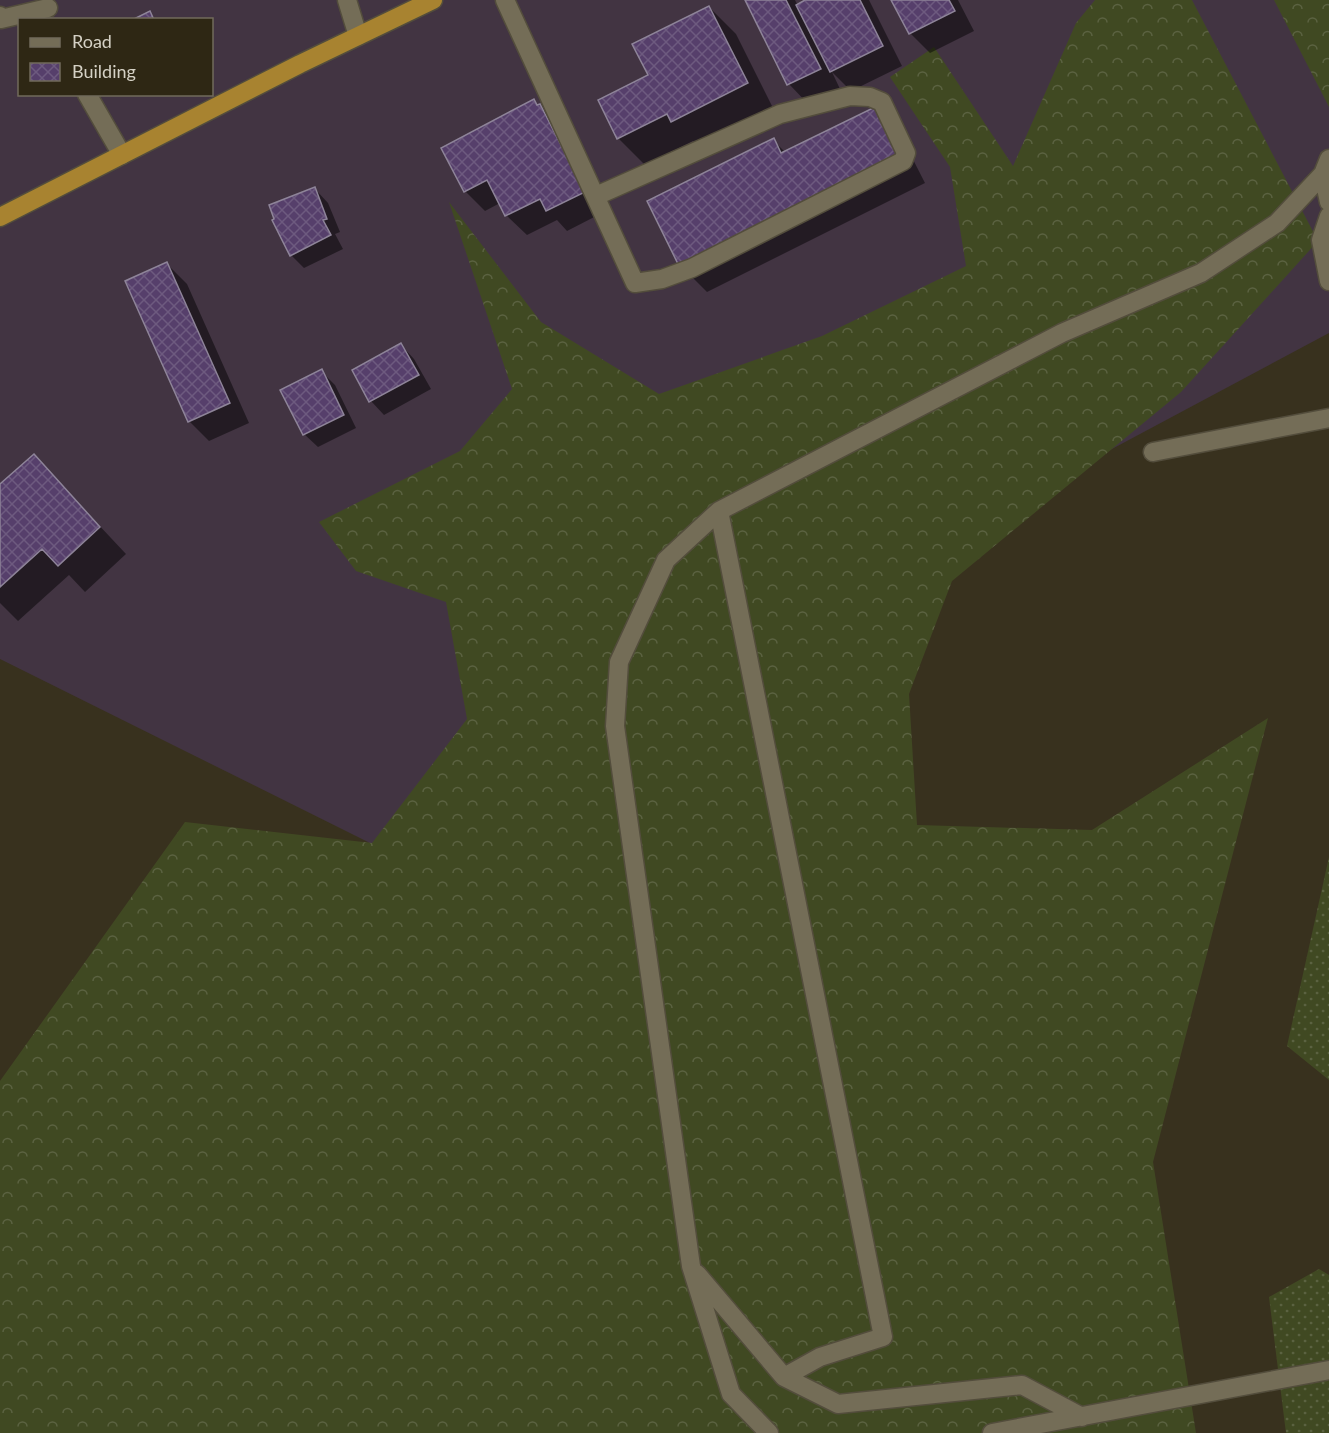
<svg xmlns="http://www.w3.org/2000/svg" width="1329" height="1433" viewBox="0 0 1329 1433" font-family="Lato,sans-serif">
	<defs>
		<pattern id="grass-dots" width="8" height="8" patternUnits="userSpaceOnUse" patternTransform="scale(1.5)"><rect width="8" height="8" fill="#404922"/><path d="M2 2h.1M6 6h.1" fill="none" stroke="#5b6241" stroke-width="1.8" stroke-linecap="round"/></pattern>
		<pattern id="forest-crowns" width="20" height="18" patternUnits="userSpaceOnUse" patternTransform="scale(1.5)"><rect width="20" height="18" fill="#404922"/><path d="M2 6a3 3 0 1 1 6 0M12 15a3 3 0 1 1 6 0" fill="none" stroke="#5b6241"/></pattern>
		<pattern id="building-cross-hatch" width="8" height="8" patternUnits="userSpaceOnUse" patternTransform="scale(1.5)"><rect width="8" height="8" fill="#563f6b"/><path d="M0 0l8 8M0 8l8-8" fill="none" stroke="#6d5a7f"/></pattern>
	</defs>
	<rect width="100%" height="100%" fill="#38311e"/>
	<path fill="#423442" fill-rule="evenodd" d="M0 0H1329V333L372 844 0 659ZM20 20H212V94H20Z"/>
	<path fill="url(#grass-dots)" d="M1329 857V1080L1287 1046Z
		M1319 1269 1329 1275V1433H1286L1269 1297Z"/>
	<path fill="url(#forest-crowns)" d="M1095 0H1192L1318 241 1181 392 952 581 909 694 917 825 1092 830 1268 718 1153 1162 1196 1433H0V1081L185 822 372 843 467 719 446 602 356 571 319 522 460 451 512 389 449 202 541 322 659 394 822 336 966 266 950 167 890 77 934 47 1013 166 1076 23Z
		M1274 0H1329V107Z"/>
	<path fill="#0007" d="M746 0H795L798 6 809 0H869L902 66 851 91 832 72 840 89 809 105 789 84Z
		M893 0H958L974 31 930 53 910 33Z
		M709 7 736 34 774 110 699 147 693 141 645 165 618 138 650 76Z
		M534 101 560 126 604 212 567 231 557 220 527 235 506 215 500 203 485 211 465 191Z
		M901 136 925 183 707 292 680 265 773 140 786 153Z
		M315 189 328 203 340 232 335 234 343 249 304 268 291 255Z
		M167 264 187 284 249 423 209 441 189 421Z
		M401 345 414 359 431 389 384 415 371 401 354 371Z
		M321 371 335 385 356 428 318 447 304 434Z
		M34 456 126 554 85 592 69 575 18 621 0 603V486Z"/>
	<path fill="url(#building-cross-hatch)" stroke="#8e8499" stroke-width="1.5" d="M745 0H786L821 69 787 85Z
		M805 0H860L883 46 830 72 796 5Z
		M891 0H949L955 11 909 34Z
		M709 6 748 83 671 122 667 114 617 139 598 100 648 75 632 44Z
		M150 11 154 20H132Z
		M534 99 537 105 540 104 585 192 546 211 540 199 505 216 487 180 464 192 441 148Z
		M875 107 899 156 679 266 647 201 774 138 781 153Z
		M315 187 327 219 323 220 331 235 290 256 272 220 274 219 269 205Z
		M167 262 230 403 188 422 125 281Z
		M401 343 419 375 369 402 352 370Z
		M322 369 344 415 303 435 280 390Z
		M34 454 100 527 58 566 42 549 0 587V484Z"/>
	<g fill="none" stroke-linecap="round" stroke-linejoin="round">
		<defs>
			<path id="minor" d="M347 0 358 36
				M505 0 635 283 662 279 692 268 903 161 906 153 882 102 870 97 850 96 780 114 596 196
				M0 16 1 19 48 8
				M87 94 122 155
				M1323 174 1329 202
				M1329 216 1321 240 1329 281
				M1153 452 1329 418
				M719 511 883 1337 820 1357 784 1377
				M697 1274 784 1377 838 1404 1022 1385 1082 1417
				M769 1433 731 1394 691 1266 615 726 619 662 666 560 719 511 1062 333 1201 273 1277 223 1323 174 1329 159
				M992 1433 1329 1370"/>
			<path id="highway" d="M0 217 300 64 433 0"/>
		</defs>
		<use href="#minor" stroke="#534d3c" stroke-width="21"/>
		<use href="#highway" stroke="#534d3c" stroke-width="21"/>
		<use href="#minor" stroke="#746d57" stroke-width="18"/>
		<use href="#highway" stroke="#a88330" stroke-width="18"/>
	</g>
	<rect x="18" y="18" width="195" height="78" fill="#2e2714" stroke="#716b5b" stroke-width="1.5"/>
	<rect x="30" y="38" width="30" height="9" fill="#746d57" stroke="#716b5b" stroke-width="1.5"/>
	<text x="72" y="48" font-size="18" fill="#d5d1c5">Road</text>
	<rect x="30" y="63" width="30" height="18" fill="url(#building-cross-hatch)" stroke="#716b5b" stroke-width="1.5"/>
	<text x="72" y="78" font-size="18" fill="#d5d1c5">Building</text>
</svg>
